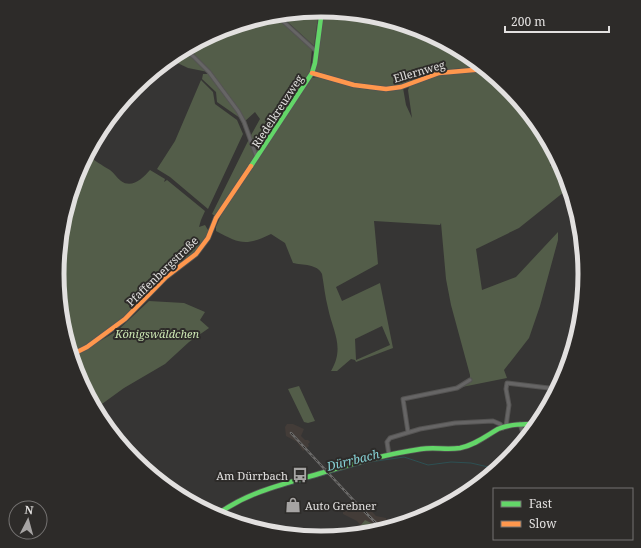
<svg xmlns="http://www.w3.org/2000/svg" width="641" height="548" viewBox="0 0 641 548" font-family="'Noto Serif',serif">
	<rect width="100%" height="100%" fill="#363534"/>
	<path fill="#433c38" d="M287 424H293L304 429 301 436 305 440H308L310 442 308 444 309 446 303 451 297 442 286 436 285 427Z
		M362 501 376 516 386 518 391 527 367 533 357 521 343 514V507H355Z"/>
	<path fill="#535d49" fill-rule="evenodd" d="M319 10 314 46 279 14Z
		M324 10C340 12 357 12 372 15 411 23 452 42 482 67 467 68 451 68 436 72 418 77 402 86 383 87 361 88 339 78 317 72L315 70Z
		M269 15H273L312 49 310 71 299 89 215 216 212 214 250 137 260 119 255 112 244 122V128L240 118 217 102 216 92 202 79 203 74H207L208 72 188 68 169 59 174 54 220 30Z
		M486 70 507 87 540 127 537 131 544 138 553 151 550 166 553 165 563 169 571 196 564 192 519 228 476 249 482 290 516 277 558 232V240L540 306 529 338 504 370 507 378 457 388 470 380V375L451 305 446 279 441 223 440 225 374 221 378 264 336 287 342 301 380 283 393 348 356 362 355 360 351 359 337 371H331C345 347 333 332 328 308 325 297 324 285 322 274 318 264 302 265 293 263L285 243 271 234C246 246 240 244 216 231V227L222 213 259 158 310 78 318 77C348 85 372 95 403 88L406 105 412 118 408 90 410 85 433 76 448 74ZM382 326 390 345 356 360 355 339Z
		M201 80 213 92 215 104 237 120 243 134 208 209 170 177 157 169 175 141Z
		M87 154C94 161 102 165 110 170 114 173 117 178 121 181 132 189 143 178 150 170L165 179 164 182 167 180 205 211 201 220 199 227 205 225 208 230V238L202 247 166 277 125 319 71 355 62 325 57 274 62 222 77 173Z
		M149 301 184 303 205 312 200 320 209 328 189 342 165 364 124 388 95 409 77 375 71 358 117 331Z
		M299 386 315 421 308 423 304 422 288 389Z
		M365 520 373 524 378 531 359 534 357 530Z"/>
	<g fill="none" stroke-linecap="round" stroke-linejoin="round">
		<path stroke="#2d5053" stroke-width="1" d="M255 495 370 462 404 457 428 465 451 462 471 463 497 469
			M239 503 252 496
			M219 517 228 509"/>
		<defs>
			<path id="street" d="M275 14 317 52
				M184 49 194 57 209 72 238 111 244 122 257 158
				M520 424 525 439
				M506 426 509 405 506 389 507 383 557 389
				M408 432 403 399 457 388 470 380
				M389 455 387 442 390 438 420 429 455 423 493 421 500 424 503 428"/>
			<path id="fast" d="M251 166 312 73 315 63 322 10
				M215 516C247 492 281 485 318 474 352 464 386 454 421 449 434 447 447 450 460 448 475 445 486 436 498 429 510 424 524 424 537 424"/>
			<path id="slow" d="M312 73 354 85 386 89 401 87 439 73 485 69
				M71 355 87 347 125 319 166 277 196 254 208 238 216 218 251 166"/>
		</defs>
		<use href="#street" stroke="#555453" stroke-width="5"/>
		<use href="#fast" stroke="#555453" stroke-width="6"/>
		<use href="#slow" stroke="#555453" stroke-width="6"/>
		<use href="#street" stroke="#666565" stroke-width="3"/>
		<use href="#fast" stroke="#63d668" stroke-width="4.5"/>
		<use href="#slow" stroke="#ff974d" stroke-width="4.5"/>
		<defs>
			<path id="rail" d="M291 433 358 505 380 527"/>
		</defs>
		<use href="#rail" stroke="#6d6c6b" stroke-width="2.5"/>
		<use href="#rail" stroke="#2d2b29" stroke-width="1" stroke-dasharray="3" stroke-linecap="butt"/>
	</g>
	<defs>
		<symbol id="bus-bare" viewBox="-9 -9 18 18"><path d="M-5-6H5V4H4V6H2V4H-2V6H-4V4H-5ZM-3.5-4V0h7V-4ZM-3.5 1.2v1.5H-2V1.2ZM2 1.2v1.5H3.5V1.2Z" fill="#a6a4a3" stroke="#2d2b29" stroke-width="2.5" paint-order="stroke"/></symbol>
		<symbol id="shop-bare" viewBox="-9 -9 18 18"><path d="M-5-2.5h2.3a2.7 3.5 0 0 1 5.4 0H5L5.5 6h-11ZM-1.5-2.5h3a1.5 2.3 0 0 0-3 0Z" fill="#a6a4a3" stroke="#2d2b29" stroke-width="2.5" paint-order="stroke"/></symbol>
	</defs>
	<g fill-rule="evenodd">
		<use href="#bus-bare" x="289" y="464" width="22" height="22"/>
		<use href="#shop-bare" x="282" y="494" width="22" height="22"/>
	</g>
	<g text-anchor="middle" dominant-baseline="central" stroke-width="4" stroke-linejoin="round" paint-order="stroke">
		<g font-size="11" fill="#e2e0df" stroke="#2d2b29">
			<text transform="translate(419 71) rotate(-16)">Ellernweg</text>
			<text transform="translate(277 111) rotate(-57)">Riedelkreuzweg</text>
			<text transform="translate(162 271) rotate(-44)">Pfaffenbergstraße</text>
		</g>
		<g font-size="11" font-style="italic" fill="#cbe6b2" stroke="#2d2b29">
			<text x="157" y="333">Königswäldchen</text>
		</g>
		<g font-size="11" fill="#e2e0df" stroke="#2d2b29" text-anchor="end">
			<text x="288" y="475">Am Dürrbach</text>
			<text x="305" y="505" text-anchor="start">Auto Grebner</text>
		</g>
		<g font-size="12" font-style="italic" fill="#86d2d6" stroke="#2d2b29">
			<text transform="translate(353 460) rotate(-14)">Dürrbach</text>
		</g>
	</g>
	<path d="M0 0H641V548H0ZM64 274a257 257 0 1 1 514 0a257 257 0 1 1-514 0Z" fill="#2d2b29" fill-rule="evenodd"/>
	<path fill="none" stroke="#e2e0df" stroke-width="5" d="M64 274a257 257 0 1 1 514 0a257 257 0 1 1-514 0Z"/>
	<rect x="493" y="488" width="140" height="52" fill="#2d2b29" stroke="#757372"/>
	<rect x="501" y="501" width="20" height="6" fill="#63d668" stroke="#757372"/>
	<text x="529" y="508" font-size="12" fill="#e2e0df">Fast</text>
	<rect x="501" y="521" width="20" height="6" fill="#ff974d" stroke="#757372"/>
	<text x="529" y="528" font-size="12" fill="#e2e0df">Slow</text>
	<g transform="translate(28 520) rotate(6)"><circle r="19" fill="#2d2b29" stroke="#757372"/>
	<path d="M0-3L7 15L0 10L-7 15Z" fill="#a6a4a3"/>
	<text y="-6" font-size="11" font-weight="bold" text-anchor="middle" fill="#e2e0df">N</text>
	</g>
	<path d="M505 26v6h104v-6" fill="none" stroke="#e2e0df" stroke-width="2"/>
	<text x="511" y="26" font-size="12" fill="#e2e0df" stroke="#2d2b29" stroke-width="3" paint-order="stroke">200 m</text>
</svg>
